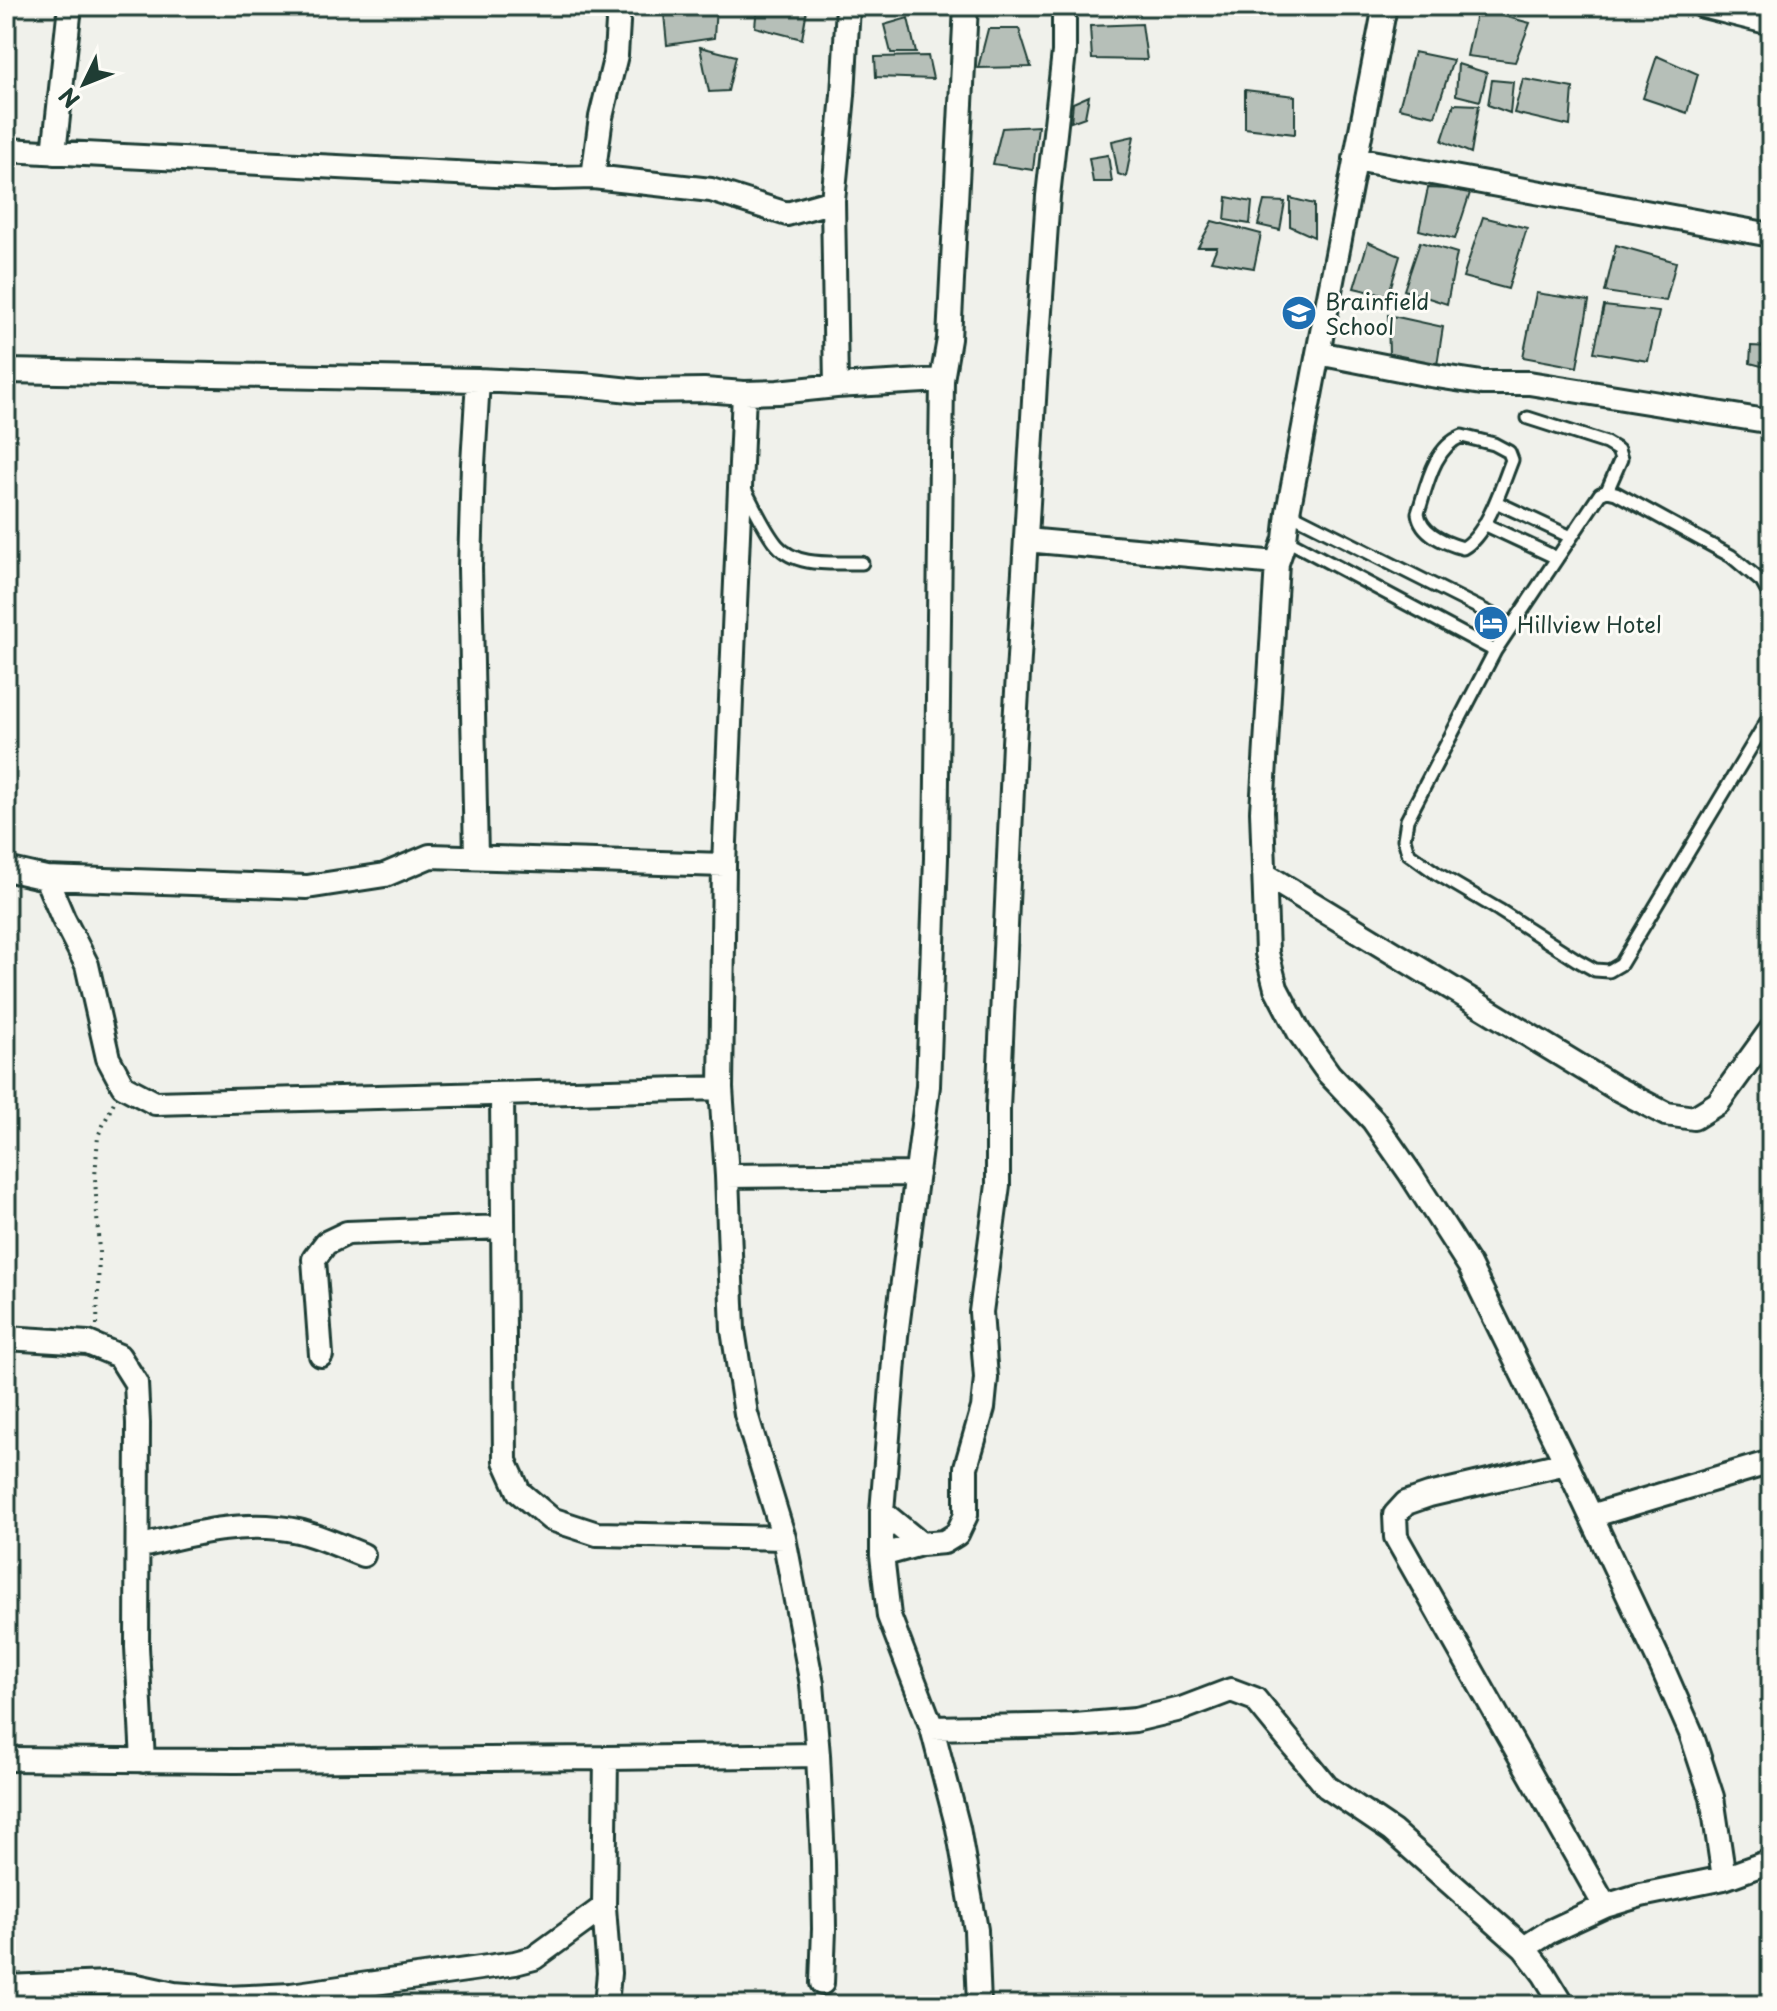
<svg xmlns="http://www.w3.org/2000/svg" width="1777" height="2011" viewBox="0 0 1777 2011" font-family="'Playpen Sans',sans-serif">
	<rect width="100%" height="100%" fill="#f0f1eb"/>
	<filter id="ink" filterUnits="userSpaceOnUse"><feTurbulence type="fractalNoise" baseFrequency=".0125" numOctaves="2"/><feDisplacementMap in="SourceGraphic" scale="16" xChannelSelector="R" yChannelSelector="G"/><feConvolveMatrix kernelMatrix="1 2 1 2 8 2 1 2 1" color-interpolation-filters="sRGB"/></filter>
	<g filter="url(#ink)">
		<path fill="#b6bfb8" stroke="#1f3d34" stroke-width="2" d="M716 6 714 38 667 45 664 14 673 12 672 7 650 6Z
			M757 6H797L807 9 802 39 755 27Z
			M1477 9 1530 23 1515 62 1467 56Z
			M908 18 916 53H891L884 25Z
			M1142 24 1147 60 1092 59 1090 26Z
			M988 29H1019L1031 67 978 68Z
			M700 47 736 56 728 91 709 92Z
			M1414 52 1453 60 1435 116 1399 108Z
			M928 56 933 79 876 77 875 57Z
			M1657 56 1698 74 1687 113 1643 98Z
			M1458 64 1487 73 1480 101 1456 95Z
			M1523 79 1573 88 1570 126 1514 113Z
			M1492 80 1513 82 1510 113 1488 105Z
			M1245 90 1295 96V134L1245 128Z
			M1089 96 1085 117 1071 122 1073 103Z
			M1454 104 1479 105 1471 153 1442 141Z
			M1038 126 1033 170 993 164 1002 128Z
			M1134 136 1126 177 1118 174 1112 141Z
			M1108 155 1112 182H1093L1089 158Z
			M1428 188 1471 190 1455 239 1419 230Z
			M1227 197 1252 202 1250 224 1225 220Z
			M1290 198 1314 204V237L1290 226Z
			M1264 201 1285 202 1280 230 1258 225Z
			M1483 217 1527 228 1508 289 1463 277Z
			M1212 221 1261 234 1254 268 1211 261 1217 247H1198Z
			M1368 242 1400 256 1388 296 1354 288Z
			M1420 242 1457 253 1447 304 1404 290Z
			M1616 245 1676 262 1666 301 1605 292Z
			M1536 293 1589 301 1577 367 1523 357Z
			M1604 306 1659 312 1648 361 1594 352Z
			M1388 315 1443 327 1437 365 1389 354Z
			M1751 346 1770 347 1769 368 1750 363Z"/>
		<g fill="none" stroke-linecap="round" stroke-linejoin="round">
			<defs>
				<path id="service" d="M1528 418 1606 443 1618 450 1621 459 1607 491
					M1462 436 1494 444 1509 452 1512 460C1502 485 1487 535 1463 548 1445 543 1421 534 1418 513 1427 486 1433 448 1462 436Z
					M745 490C754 506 765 531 777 545 796 568 835 562 862 563
					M1496 502 1571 537
					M1288 512 1513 625
					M1484 524 1557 558
					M1285 539 1495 651
					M1771 598 1762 582 1731 556 1616 493 1607 491 1600 494 1495 651 1407 820 1404 839 1408 853 1436 873 1499 910 1577 960 1595 970 1609 971 1621 964 1771 714"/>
				<path id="minor" d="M966 6 949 339 942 380 936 858 928 1086 896 1336 882 1512V1555L889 1616 932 1728 958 1828 976 1930 979 2005
					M1385 6 1318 353 1288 512 1285 539 1277 563 1262 811 1267 953 1276 988 1299 1032 1329 1074 1373 1120 1410 1173 1469 1265 1566 1463 1662 1667 1691 1733 1712 1797 1724 1878
					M1703 6 1771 23
					M6 150 554 178 593 177 601 117 616 55 619 6
					M54 153 70 6
					M1355 159 1771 235
					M593 177 711 190 787 214 833 201 843 95 848 6
					M833 201 836 386
					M1318 353 1430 375 1482 383H1529L1766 421
					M6 371 478 380 583 385 639 391 704 390 744 393 778 392 836 386 942 380
					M744 393 724 865 721 1088 727 1176 733 1330 746 1414 784 1538 812 1684 818 1755 823 1861 824 1929 822 1983
					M1026 540 1277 563
					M476 857 470 568 473 464 478 380
					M6 869 46 878 307 887 385 875 430 856 724 865
					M1264 874 1614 1087 1666 1114 1694 1118 1718 1103 1771 1030
					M46 878 63 918 87 965 108 1058 123 1086 155 1103 721 1088
					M502 1094 505 1461 519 1492 551 1519 597 1534 784 1538
					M727 1176 917 1174
					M6 1338 88 1343 119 1356 136 1383 138 1423 137 1647 143 1761
					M321 1355 314 1259 326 1243 347 1233 503 1227
					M1566 1463 1429 1495 1406 1503 1395 1515 1396 1537 1605 1906
					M882 1512 921 1544
					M1591 1516 1771 1462
					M138 1547C189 1534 245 1519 298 1531 320 1536 342 1547 363 1555
					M882 1555 921 1544 944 1542 957 1534 966 1515V1467L983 1408 986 1378 981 1312 998 1185V1109L1014 743 1035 383 1048 196 1064 52V6
					M932 1728 1075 1725 1135 1720 1181 1709 1231 1690 1255 1699 1327 1787 1392 1831 1524 1948 1544 1974 1563 2005
					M6 1759 235 1761 606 1758
					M1524 1948 1549 1932 1605 1906 1641 1895 1724 1878 1771 1861
					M6 1987 108 1983 137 1986 174 1994 227 1998 291 1995 515 1963 534 1958 604 1907
					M606 2005 609 1973 604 1907 606 1758 818 1755"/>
			</defs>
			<use href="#service" stroke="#1f3d34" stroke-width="17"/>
			<use href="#minor" stroke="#1f3d34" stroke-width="28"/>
			<path stroke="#1f3d34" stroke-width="4" stroke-dasharray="2 6" stroke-linecap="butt" d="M97 1325 99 1253 95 1177 98 1136 114 1102"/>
			<use href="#service" stroke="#fdfcf7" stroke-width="11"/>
			<use href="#minor" stroke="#fdfcf7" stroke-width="22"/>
		</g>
	</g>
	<defs>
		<symbol id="school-disc" viewBox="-11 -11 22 22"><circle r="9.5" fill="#1f6fb2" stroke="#fdfcf7"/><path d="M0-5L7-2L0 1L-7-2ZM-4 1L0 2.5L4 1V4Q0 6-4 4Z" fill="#fff"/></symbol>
		<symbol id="hotel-disc" viewBox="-11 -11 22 22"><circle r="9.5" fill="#1f6fb2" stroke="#fdfcf7"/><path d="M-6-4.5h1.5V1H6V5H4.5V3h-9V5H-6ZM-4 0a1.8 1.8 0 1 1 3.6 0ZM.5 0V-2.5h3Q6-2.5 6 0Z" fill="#fff"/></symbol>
	</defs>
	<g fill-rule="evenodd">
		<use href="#school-disc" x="1279" y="293" width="40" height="40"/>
		<use href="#hotel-disc" x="1471" y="603" width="40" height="40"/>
	</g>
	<g text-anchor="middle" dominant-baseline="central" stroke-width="6" stroke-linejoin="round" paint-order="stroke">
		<g font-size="22" fill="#1f3d34" stroke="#fdfcf7" text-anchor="start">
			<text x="1325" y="300">Brainfield<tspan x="1325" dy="25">School</tspan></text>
			<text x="1517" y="623">Hillview Hotel</text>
		</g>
	</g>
	<rect width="1777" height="2011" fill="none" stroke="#fdfcf7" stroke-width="32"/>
	<rect x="16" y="16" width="1745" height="1979" fill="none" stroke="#1f3d34" stroke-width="3" filter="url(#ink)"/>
	<g transform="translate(84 84) rotate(227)" stroke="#fdfcf7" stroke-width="6" paint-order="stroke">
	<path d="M0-6L14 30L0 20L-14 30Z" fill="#1f3d34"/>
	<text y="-12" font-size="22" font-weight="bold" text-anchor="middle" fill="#1f3d34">N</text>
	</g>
</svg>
